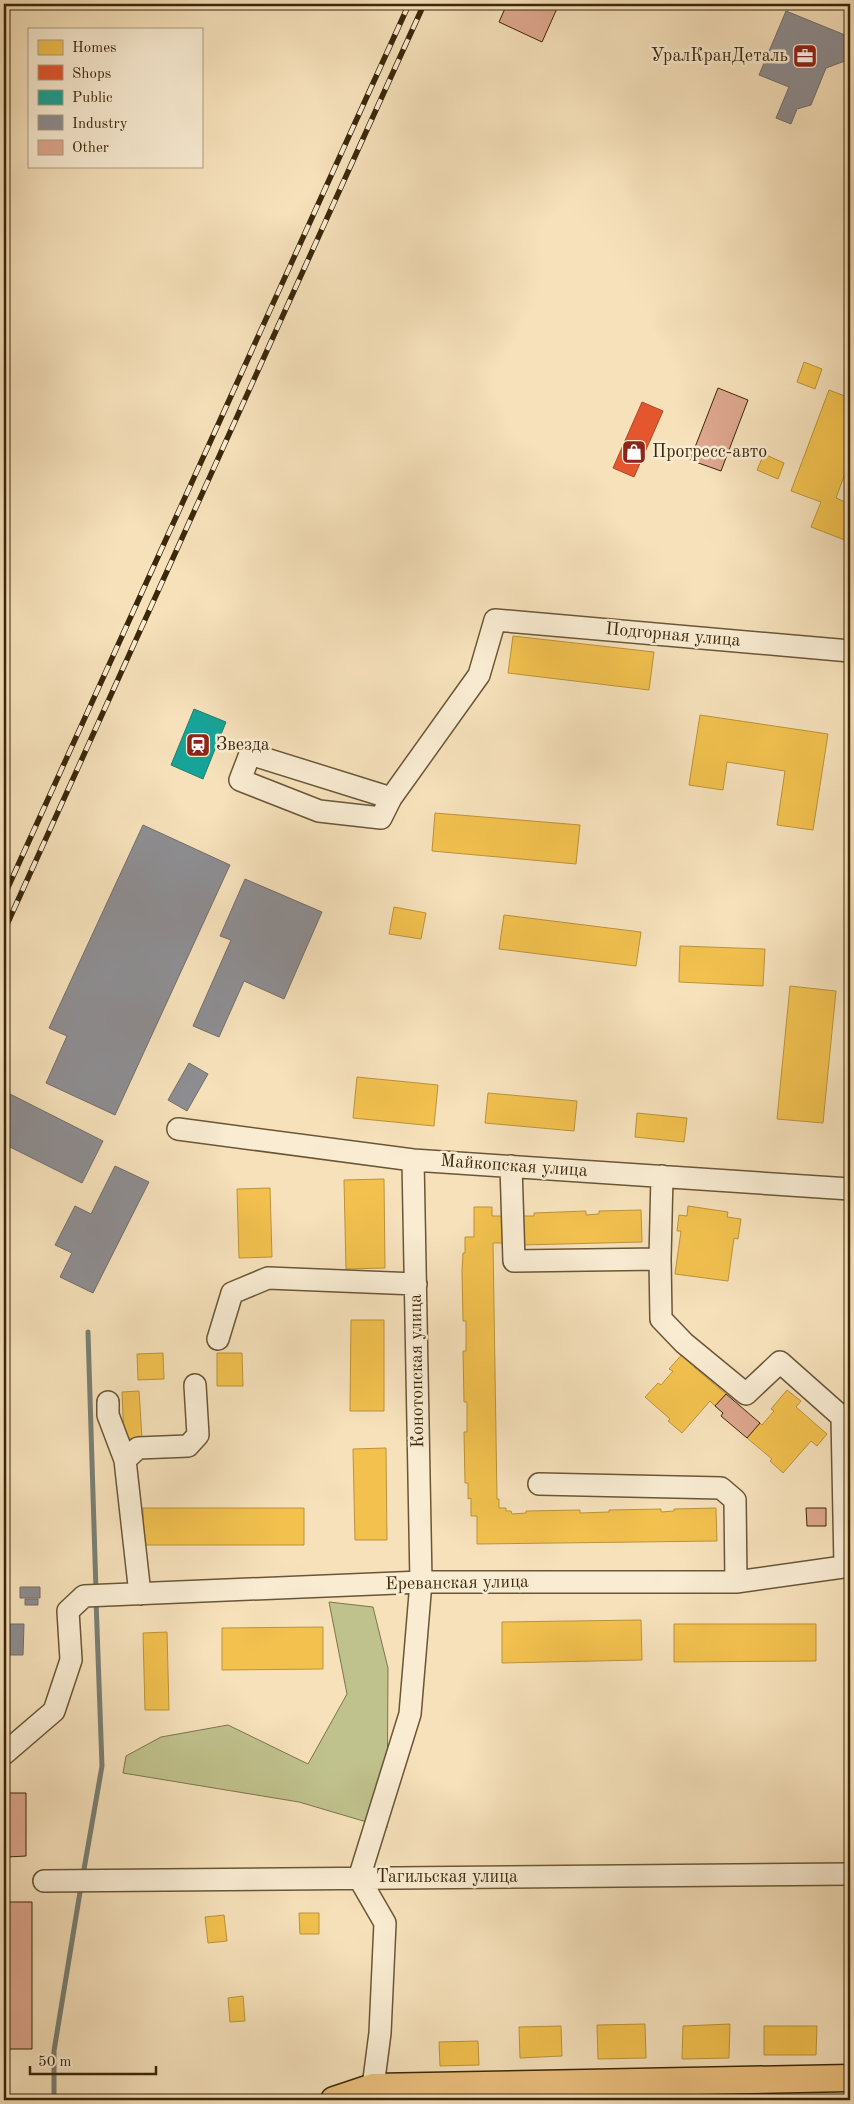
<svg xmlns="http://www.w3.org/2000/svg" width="854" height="2104" viewBox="0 0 854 2104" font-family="'Old Standard TT',serif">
	<rect width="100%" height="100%" fill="#f6e1bb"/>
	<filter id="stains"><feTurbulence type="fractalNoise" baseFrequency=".004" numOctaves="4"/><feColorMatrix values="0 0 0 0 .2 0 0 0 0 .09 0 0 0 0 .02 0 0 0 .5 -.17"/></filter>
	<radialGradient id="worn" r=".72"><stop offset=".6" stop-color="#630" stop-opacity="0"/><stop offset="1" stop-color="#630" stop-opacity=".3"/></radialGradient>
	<path fill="#c0c28d" stroke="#7e744b" d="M329 1602 373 1607 388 1668 387 1828 299 1802 123 1773 126 1756 161 1737 228 1725 308 1764 347 1694Z"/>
	<path fill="#f2c14e" stroke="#bb9339" d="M804 362 822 369 815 389 797 382Z
		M829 390 850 398V460L836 498 850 504V542L811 527 821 502 791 491Z
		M764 454 784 463 778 479 757 470Z
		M513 636 654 652 649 690 508 673Z
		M700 715 828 734 813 830 777 825 785 771 727 762 723 790 689 785Z
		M435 813 580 825 576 864 432 851Z
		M394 907 426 913 421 939 389 934Z
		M504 915 641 932 636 966 499 949Z
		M680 946 765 949 763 986 679 982Z
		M790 986 836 991 823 1123 777 1119Z
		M357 1077 438 1085 434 1126 353 1118Z
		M488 1093 577 1101 574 1131 485 1123Z
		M637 1113 687 1118 684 1142 635 1137Z
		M384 1179 385 1268 346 1269 344 1180Z
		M270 1188 272 1257 239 1258 237 1189Z
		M688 1206 728 1212 727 1217 741 1219 738 1239 734 1238 728 1281 675 1274 681 1231H677L679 1215 687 1216Z
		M474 1207H492V1216H508L509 1243H493L497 1499H499V1508H506V1511H511L512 1514 526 1513V1511L580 1510V1513L609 1512V1510L661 1509V1512L674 1511V1509L716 1508 717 1541 477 1544V1516H471V1498L468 1499V1483H465L464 1432H467V1402H464L463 1351H466V1321H463L462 1271 463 1253H465V1237H474Z
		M641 1210 642 1242 521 1245 520 1216H534V1213L586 1211V1215L599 1214V1211Z
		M351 1320H384V1411H350Z
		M686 1350 699 1361 694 1367 726 1394 715 1406 710 1401 682 1433 668 1421 670 1419 645 1397 658 1383 661 1385 673 1371 669 1369Z
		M163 1353 164 1379 138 1380 137 1354Z
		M217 1353H242L243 1386H217Z
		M787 1390 801 1401 796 1407 827 1434 817 1446 811 1441 783 1473 770 1461 772 1459 747 1438 760 1423 762 1425 774 1411 771 1409Z
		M139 1391 142 1438 124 1439 122 1392Z
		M386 1448 387 1540H355L353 1449Z
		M143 1508H304V1545H143Z
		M641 1620 642 1660 502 1663V1622Z
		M674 1624H816V1661L674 1662Z
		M323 1627V1669L222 1670V1628Z
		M167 1632 169 1710H145L143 1633Z
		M299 1913H319V1934H300Z
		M224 1915 227 1941 208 1943 205 1917Z
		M243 1996 245 2021 230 2022 228 1998Z
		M645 2024 646 2058 598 2059 597 2025Z
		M730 2024 729 2058 682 2059 683 2026Z
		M561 2026 562 2056 520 2058 519 2027Z
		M764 2026H817L816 2055H764Z
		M478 2041 479 2065 440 2066 439 2042Z"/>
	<path fill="#e4572e" stroke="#b14923" d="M642 402 663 411 634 477 613 468Z"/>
	<path fill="#17a398" stroke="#227e6d" d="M194 709 226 722 203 779 171 765Z"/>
	<path fill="#8d8d92" stroke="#746e69" d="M786 11 850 37V63L845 61 826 68 811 105 797 109 791 124 776 118 789 87 759 75Z
		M143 825 230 865 115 1115 46 1083 67 1036 49 1028Z
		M245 879 322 912 284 999 244 981 219 1037 193 1026 231 940 220 936Z
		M189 1063 208 1074 187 1111 168 1100Z
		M10 1094 103 1141 82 1183 4 1144V1107Z
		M115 1166 149 1182 93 1293 60 1277 72 1253 55 1245 75 1206 91 1214Z
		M20 1587H40V1598H20Z
		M25 1599H38V1605H25Z
		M6 1624H24L23 1655H5Z
		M4 1705H9L8 1737H4Z"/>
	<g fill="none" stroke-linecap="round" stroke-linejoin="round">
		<path stroke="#797f74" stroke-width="5" d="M88 1332 96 1591
			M83 1875 102 1766 96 1600
			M54 2100V2051L81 1886"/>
	</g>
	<path fill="#dea78e" stroke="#3b2709" d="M507 4H559L542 42 499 22Z
		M718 388 748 400 721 471 690 460Z
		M726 1394 760 1423 747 1438 721 1416 723 1413 715 1406Z
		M806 1508H826V1526H807Z
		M4 1793H26V1856L7 1857V1851H4Z
		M4 1902H32V2049H4Z"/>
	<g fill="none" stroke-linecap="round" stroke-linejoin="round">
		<defs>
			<path id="minor" d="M391 798 381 818 319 811 240 780 250 754 391 798 479 675 495 620 850 651
				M178 1129 413 1160 850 1189
				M511 1166 514 1261 660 1259
				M662 1176 660 1259 661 1319 684 1343 746 1394 780 1362 842 1417 845 1566
				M218 1339 232 1293 268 1278 416 1284
				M108 1402V1415L125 1460
				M539 1484 721 1488 735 1500 736 1582
				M140 1594 125 1460 138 1448 188 1446 198 1435 195 1385
				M4 1754 54 1711 71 1660 68 1611 84 1596 421 1582H736L850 1566
				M44 1881 850 1874
				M366 2100 373 2087 380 2033 385 1923 359 1878 410 1714 421 1582 413 1160"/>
			<path id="major" d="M334 2100 373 2087 850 2078"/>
		</defs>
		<use href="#minor" stroke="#6a5636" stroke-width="24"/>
		<use href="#major" stroke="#3b2709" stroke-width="29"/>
		<use href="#minor" stroke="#f9ecd3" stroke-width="21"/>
		<use href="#major" stroke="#ebc07e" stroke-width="26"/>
		<defs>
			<path id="rail" d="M4 896 409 4
				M4 931 424 4"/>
		</defs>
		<use href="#rail" stroke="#3b2709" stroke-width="5.5"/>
		<use href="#rail" stroke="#f9ecd3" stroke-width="4" stroke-dasharray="11" stroke-linecap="butt"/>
	</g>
	<defs>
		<symbol id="office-square" viewBox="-11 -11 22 22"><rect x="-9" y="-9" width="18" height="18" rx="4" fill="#8f2418" stroke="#f9ecd3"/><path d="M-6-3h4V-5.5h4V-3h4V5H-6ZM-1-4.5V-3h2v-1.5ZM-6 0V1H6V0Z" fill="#fff"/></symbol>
		<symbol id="shop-square" viewBox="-11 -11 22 22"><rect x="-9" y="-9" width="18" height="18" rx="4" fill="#8f2418" stroke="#f9ecd3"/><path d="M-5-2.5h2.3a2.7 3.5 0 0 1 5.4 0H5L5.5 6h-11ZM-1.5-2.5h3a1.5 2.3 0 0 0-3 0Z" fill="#fff"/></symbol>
		<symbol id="station-square" viewBox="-11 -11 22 22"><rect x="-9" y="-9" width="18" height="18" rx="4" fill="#8f2418" stroke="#f9ecd3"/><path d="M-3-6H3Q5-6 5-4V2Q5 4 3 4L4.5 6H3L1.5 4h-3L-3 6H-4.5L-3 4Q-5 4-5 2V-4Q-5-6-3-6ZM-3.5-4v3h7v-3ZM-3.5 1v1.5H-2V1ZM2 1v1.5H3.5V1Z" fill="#fff"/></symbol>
	</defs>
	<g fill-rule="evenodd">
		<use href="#office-square" x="791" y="42" width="28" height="28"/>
		<use href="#shop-square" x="620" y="438" width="28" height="28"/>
		<use href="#station-square" x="184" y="731" width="28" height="28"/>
	</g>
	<g text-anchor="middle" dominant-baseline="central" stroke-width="5" stroke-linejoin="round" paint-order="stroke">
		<g font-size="18" fill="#3b2709" stroke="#f9ecd3" text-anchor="start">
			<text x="788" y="56" text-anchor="end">УралКранДеталь</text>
			<text x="652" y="452">Прогресс-авто</text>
			<text x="216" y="745">Звезда</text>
		</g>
		<g font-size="18" fill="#3b2709" stroke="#f9ecd3">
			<text transform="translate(673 635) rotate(5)">Подгорная улица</text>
			<text transform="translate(514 1166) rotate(4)">Майкопская улица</text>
			<text transform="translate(417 1371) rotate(-91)">Конотопская улица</text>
			<text transform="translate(457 1583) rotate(-1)">Ереванская улица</text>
			<text x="447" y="1877">Тагильская улица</text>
		</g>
	</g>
	<rect width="854" height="2104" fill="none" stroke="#f6e1bb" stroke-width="20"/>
	<rect x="5" y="5" width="844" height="2094" fill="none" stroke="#3b2709" stroke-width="2.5"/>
	<rect x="10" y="10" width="834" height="2084" fill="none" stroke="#3b2709"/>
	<rect x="28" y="28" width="175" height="140" fill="#f9ecd3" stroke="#ad9d82"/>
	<rect x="38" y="40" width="25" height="15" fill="#f2c14e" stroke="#ad9d82"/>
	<text x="72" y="52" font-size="15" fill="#3b2709">Homes</text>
	<rect x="38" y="65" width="25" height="15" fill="#e4572e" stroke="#ad9d82"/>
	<text x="72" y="78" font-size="15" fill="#3b2709">Shops</text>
	<rect x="38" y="90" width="25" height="15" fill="#17a398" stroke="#ad9d82"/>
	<text x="72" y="102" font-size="15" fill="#3b2709">Public</text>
	<rect x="38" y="115" width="25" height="15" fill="#8d8d92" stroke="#ad9d82"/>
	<text x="72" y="128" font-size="15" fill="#3b2709">Industry</text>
	<rect x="38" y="140" width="25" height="15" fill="#dea78e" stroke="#ad9d82"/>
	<text x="72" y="152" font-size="15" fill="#3b2709">Other</text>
	<path d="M30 2066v8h126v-8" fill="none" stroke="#3b2709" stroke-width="2.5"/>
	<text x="38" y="2066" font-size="15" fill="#3b2709" stroke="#f9ecd3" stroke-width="4" paint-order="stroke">50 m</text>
	<rect width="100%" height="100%" filter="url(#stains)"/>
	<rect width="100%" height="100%" fill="url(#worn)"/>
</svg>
